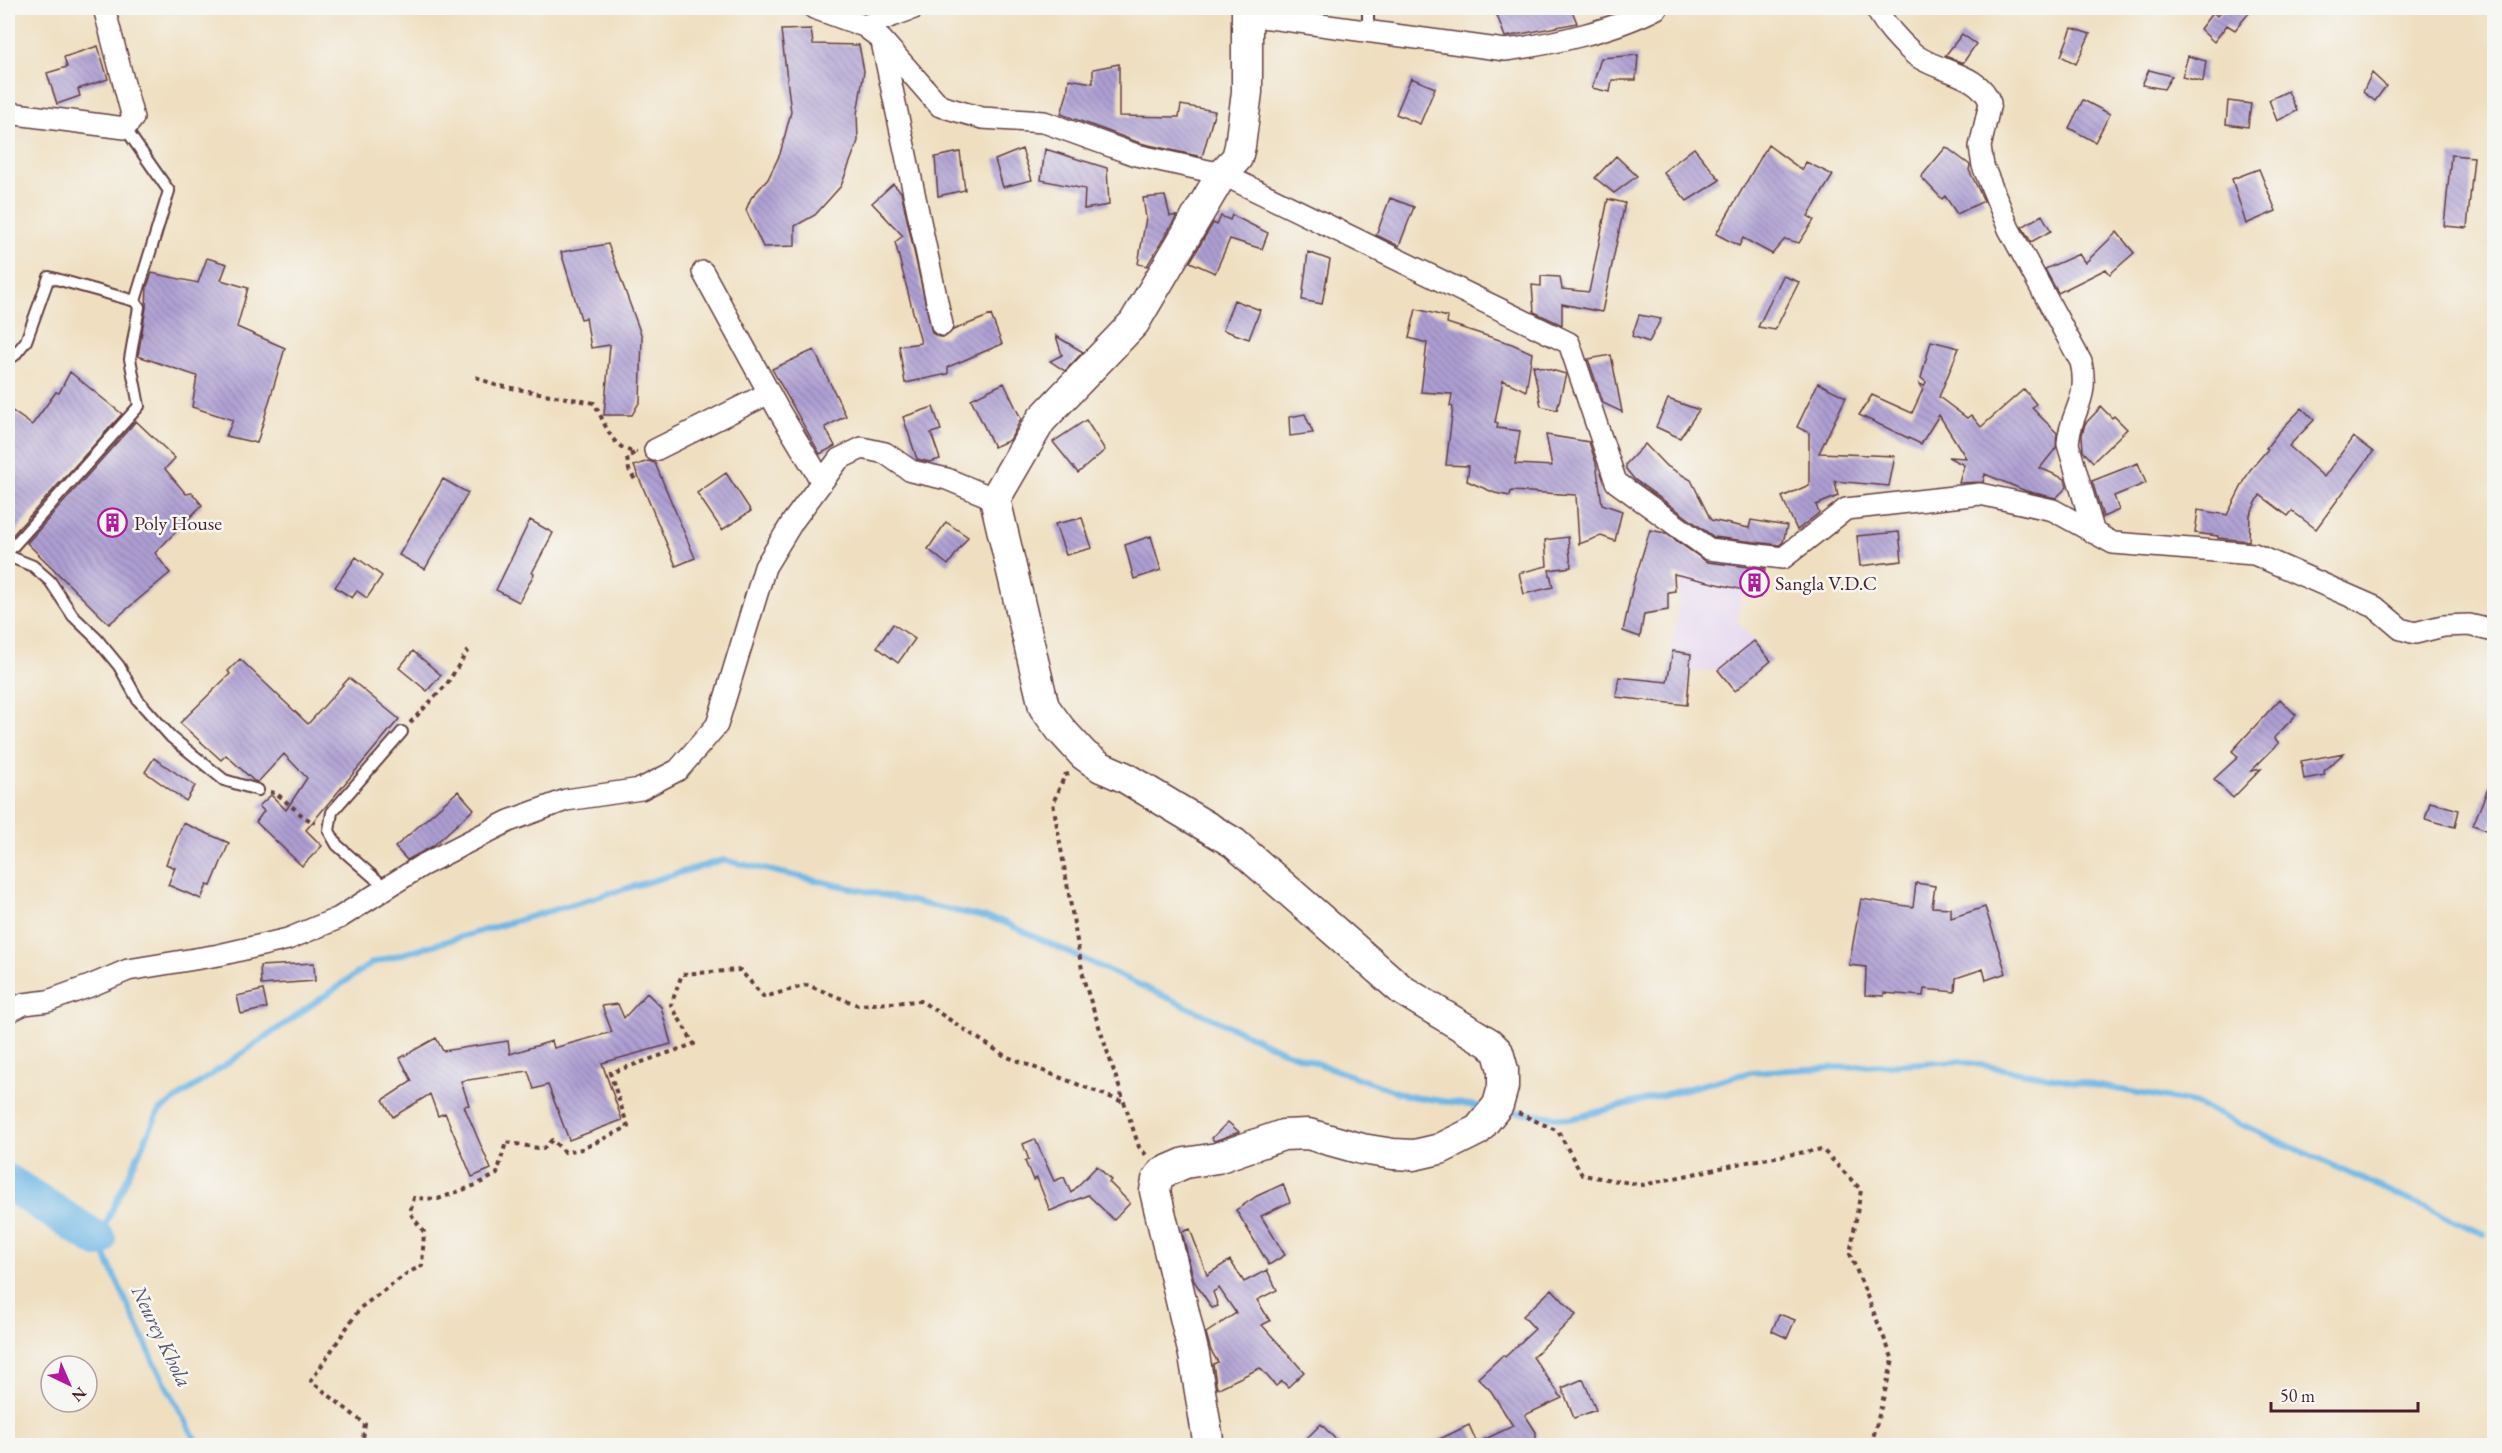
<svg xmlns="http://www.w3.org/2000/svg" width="2502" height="1453" viewBox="0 0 2502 1453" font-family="'EB Garamond',serif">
	<defs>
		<pattern id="building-back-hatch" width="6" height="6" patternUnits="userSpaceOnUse" patternTransform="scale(1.5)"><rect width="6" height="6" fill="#ad9fd3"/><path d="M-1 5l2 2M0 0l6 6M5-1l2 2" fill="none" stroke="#8f81ab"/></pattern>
	</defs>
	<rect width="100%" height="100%" fill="#f6f6f2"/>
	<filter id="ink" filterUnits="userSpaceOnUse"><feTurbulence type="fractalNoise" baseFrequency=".0167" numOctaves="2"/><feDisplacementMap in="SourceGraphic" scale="12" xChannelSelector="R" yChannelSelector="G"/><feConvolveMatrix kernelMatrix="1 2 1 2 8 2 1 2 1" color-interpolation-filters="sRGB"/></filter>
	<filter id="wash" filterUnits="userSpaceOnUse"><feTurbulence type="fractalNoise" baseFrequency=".008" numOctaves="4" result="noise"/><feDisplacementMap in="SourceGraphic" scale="24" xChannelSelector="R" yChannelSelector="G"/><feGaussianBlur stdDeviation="1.35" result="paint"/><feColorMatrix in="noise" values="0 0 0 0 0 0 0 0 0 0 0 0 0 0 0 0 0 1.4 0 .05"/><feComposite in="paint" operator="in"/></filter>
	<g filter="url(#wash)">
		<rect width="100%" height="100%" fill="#efdfc0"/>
		<path fill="#e4d3f1" d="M1688 552 1748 565 1737 621 1771 661 1735 691 1718 670 1674 674 1670 664 1682 576Z"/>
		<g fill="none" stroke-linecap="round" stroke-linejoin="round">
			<path stroke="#6eb7e6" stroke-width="6" d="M1503 1110 1570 1119 1751 1072 1959 1061 2194 1103 2484 1234
				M199 1446 154 1362 98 1240 159 1111 372 963 723 860 1001 921 1283 1051 1408 1096 1484 1107"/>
			<path stroke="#6eb7e6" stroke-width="36" d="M8 1182 98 1240"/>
		</g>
		<g id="blocks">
			<path fill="url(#building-back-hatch)" d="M1539 8H1571L1577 23 1505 37 1497 15Z
				M2224 8H2253L2235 30 2227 25 2214 42 2200 29 2213 12 2217 16Z
				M2072 28 2090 34 2076 64 2061 56Z
				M811 29 813 44 859 45 864 71 857 114 858 141 841 186 815 215 795 226V246L763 247 746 210 751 198 768 179 780 154 791 112 781 30Z
				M1962 34 1976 44 1963 63 1945 56Z
				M98 46 108 79 78 89 80 96 57 104 47 73 67 67 64 57Z
				M1638 55 1636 80H1612L1610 92 1592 88 1601 58Z
				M2188 56 2206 61 2203 82 2182 77Z
				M1119 64V116L1179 117 1181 105 1215 111 1202 157 1140 143 1061 114 1067 94 1069 79 1093 83V69Z
				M2149 70 2172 76 2164 89 2142 85Z
				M2372 73 2386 86 2375 101 2363 92Z
				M1411 78 1435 88 1420 124 1396 114Z
				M2288 91 2297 111 2277 121 2269 100Z
				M2083 100 2110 114 2095 142 2069 128Z
				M2228 101 2251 104 2248 127 2226 124Z
				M1768 145 1802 170 1806 162 1833 175 1808 216 1814 220 1799 243 1785 239 1772 254 1743 238 1739 246 1716 234Z
				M1946 147 1970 165 1969 170 1984 201 1957 214 1945 196 1942 199 1921 177Z
				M1694 148 1720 180 1687 201 1663 172Z
				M1022 149 1032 180 1003 187 995 160Z
				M1045 149 1107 168 1109 205 1084 209 1085 189 1041 180Z
				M960 152 965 190 938 196 935 157Z
				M2451 155 2474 157 2467 228 2444 226Z
				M1616 156 1637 176 1614 193 1595 178Z
				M2259 169 2276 211 2246 224 2232 179Z
				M893 184 901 192 932 333 939 337H945L953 330 991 315 1002 344 948 367V374L905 383 899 346 921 343 895 242 903 236 872 203Z
				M1165 196 1170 216H1177L1147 266 1138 264 1146 218 1143 198Z
				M1390 198 1414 207 1399 246 1376 235Z
				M1608 199 1625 203 1602 312 1562 304V325L1534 312 1532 285 1541 286V276L1560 277 1562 289 1589 292Z
				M1232 215 1268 233 1262 249 1230 239 1215 273 1190 262 1213 223 1217 225 1221 216 1230 220Z
				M2042 215 2051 231 2031 242 2022 227Z
				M2117 232 2134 253 2110 274 2106 269 2058 293 2045 269 2079 254 2085 263Z
				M608 244 642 337 640 401 632 415H604L610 345 591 348 586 318 581 319 561 252Z
				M1308 252 1330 260 1322 304 1302 300Z
				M207 258 227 264 221 280 248 288 237 327 285 348 257 443 226 436 233 420 192 407 197 376 138 356 146 308 147 286 152 273 198 283Z
				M1783 276 1799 282 1775 330 1758 327Z
				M1234 300 1260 310 1249 339 1223 330Z
				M1416 309 1448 317 1447 323 1512 344 1532 353 1526 391 1503 380 1495 422 1498 423 1497 428 1520 431 1515 464 1552 466 1546 435 1589 442 1596 463 1602 504 1622 511 1615 541 1601 536 1579 544 1576 495 1511 491 1510 496 1495 493 1467 481 1469 466 1446 465 1453 407 1450 406 1452 394 1421 392 1427 343 1409 338Z
				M1639 315 1661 319 1649 342 1632 336Z
				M1056 336 1083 352 1065 371 1050 361 1062 355Z
				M1931 341 1959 348 1939 397 1967 418 1971 415 1981 427 2024 389 2036 404 2032 408 2057 433 2056 448 2040 468 2065 479 2067 487 2056 498 2026 491 1985 474 1983 482 1959 483 1964 465 1948 457 1966 458 1939 415 1921 444 1859 415 1872 395 1912 413 1923 389 1920 384 1924 386 1926 382 1921 378Z
				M814 350 846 416 825 427 835 446 820 454 772 369Z
				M1611 355 1617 386 1622 412 1603 403 1588 359Z
				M1533 365 1566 374 1557 410 1541 406Z
				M70 372 122 414 8 540V408L32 425 56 392 59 393Z
				M1004 383 1021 419 1010 440 994 447 971 399Z
				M1818 383 1846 397 1819 453 1895 456 1889 486 1835 481 1838 496 1816 505 1819 513 1797 530 1782 497 1809 485V433L1797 427Z
				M1668 399 1699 410 1680 438 1656 427Z
				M933 407 941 430 931 433 940 459 930 462 917 459 903 417Z
				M2101 407 2112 418 2114 416 2127 429 2093 462 2083 451 2082 435 2085 424Z
				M2302 408 2314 420 2289 446 2324 477 2353 437 2373 452 2316 529 2292 511 2288 516 2260 495 2250 515 2249 541 2218 538V536L2195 533 2198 510 2227 515 2250 470 2268 449 2266 448 2277 434Z
				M1305 414 1313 433 1290 436 1289 417Z
				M1086 420 1105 450 1078 473 1053 442Z
				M136 421 175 458 165 469 186 494 192 493 202 505 155 553 170 573 109 624 27 543Z
				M1645 444 1665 465 1691 480 1711 520 1749 528 1751 520 1787 526 1783 542 1779 545 1714 537 1634 479 1626 469V464Z
				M648 461 655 463 695 558 676 566 634 466Z
				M2138 463 2146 483 2114 496 2119 510 2103 517 2092 481Z
				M726 473 751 511 722 530 697 493Z
				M443 479 468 493 425 569 399 555Z
				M1082 518 1092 548 1066 555 1055 524Z
				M530 520 553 533 532 573 534 574 519 602 496 590Z
				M946 522 968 537 948 565 928 549Z
				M1650 530 1665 533 1707 562 1765 569 1760 597 1744 594V590L1674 574 1675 591 1668 592V610L1644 614 1640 637 1623 631 1633 585Z
				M1899 532 1902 561 1860 566 1857 536Z
				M1151 536 1161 570 1134 579 1125 545Z
				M1568 537 1571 567 1549 570 1553 587 1524 594 1519 573 1547 566 1545 540Z
				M356 557 382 576 367 598 357 591 352 598 335 587Z
				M893 624 915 639 898 663 877 647Z
				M1754 641 1771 661 1735 691 1718 670Z
				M413 651 441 675 427 691 399 668Z
				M1673 651 1691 654 1687 705 1616 697 1619 677 1667 682Z
				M240 659 308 724 349 678 399 719 306 830 322 846 302 866 256 822 264 811 259 806 271 795 286 810 307 778 284 754 258 782 254 781 226 755 221 760 180 723 230 674 228 671Z
				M2280 699 2296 715 2274 738 2279 743 2251 771 2261 769 2233 798 2214 779 2238 757 2232 751Z
				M2344 753 2324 771 2325 775 2304 779 2301 761Z
				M154 758 195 786 186 801 145 772Z
				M2494 774V819L2489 831 2473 825Z
				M458 791 474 809 433 846 407 860 395 847Z
				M2430 802 2459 810 2455 827 2425 819Z
				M183 823 229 843 211 886 207 885 201 899 168 885 175 868 166 864Z
				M1916 883 1935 886 1932 907 1951 908V918L1985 907 2006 973 1986 980 1983 969 1956 978 1955 992 1924 989 1923 996 1884 993V996L1865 995 1866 967 1849 965 1861 899 1913 907Z
				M314 963 315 981 261 985 260 966Z
				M263 990 267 1008 241 1014 237 996Z
				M647 993 661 1007 671 1044 602 1063 622 1120 569 1140 548 1085 534 1089 528 1071 461 1081 469 1105 464 1106 491 1169 472 1177 445 1113 438 1116 430 1094 393 1117 383 1100 412 1081 400 1058 436 1038 443 1051 508 1041 510 1054 552 1041 554 1048 612 1032 602 1006 618 1004 624 1018Z
				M1228 1122 1239 1132 1214 1141 1212 1138Z
				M1035 1139 1054 1181 1064 1177 1071 1193 1097 1166 1111 1180 1109 1182 1130 1203 1114 1220 1088 1195 1050 1211 1037 1178 1033 1180 1025 1161 1029 1160 1023 1144Z
				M1283 1184 1290 1202 1261 1216 1285 1255 1269 1265 1236 1210 1257 1196Z
				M1190 1229 1207 1275 1230 1260 1244 1282 1267 1270 1277 1290 1257 1300 1270 1321 1262 1325 1304 1372 1288 1387 1282 1381 1276 1386 1260 1368 1217 1389 1213 1364 1218 1362 1211 1351 1206 1333 1236 1313 1219 1288 1213 1292 1218 1306 1212 1308 1194 1281 1182 1232Z
				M1552 1289 1576 1315 1533 1357 1562 1398 1525 1415 1536 1432V1446H1425L1469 1425 1477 1443 1513 1426 1491 1391 1478 1378 1503 1355 1505 1357 1535 1329 1523 1316Z
				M1779 1314 1795 1320 1787 1338 1772 1331Z
				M1583 1379 1596 1410 1574 1418 1562 1388Z
				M1321 1424 1342 1446H1299Z"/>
		</g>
	</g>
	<g filter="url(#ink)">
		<use href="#blocks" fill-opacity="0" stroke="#633c41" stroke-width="1.5"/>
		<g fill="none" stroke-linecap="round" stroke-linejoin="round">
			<defs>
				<path id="lane" d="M1368 8V31
					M14 356 26 341 49 277 135 301 169 191 125 128
					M8 552 139 406 130 359 139 307 135 301
					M8 556 33 566 50 581 73 616 96 638 119 666 138 700 171 737 224 780 258 790
					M386 888 337 845 329 831 332 812 402 732"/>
				<path id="street" d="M814 8 864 26 881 39 940 106 982 118 1044 122 1136 155 1222 174 1569 343 1616 482 1709 549 1783 558 1846 509 1980 494 2053 510 2113 543 2254 554 2375 607 2401 629 2415 633 2443 626 2469 625 2494 631
					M1876 8C1884 24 1900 42 1914 54 1936 72 1981 73 1990 103L1980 147 1983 166 2009 229 2081 362C2090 401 2070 411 2068 444L2094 533
					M1247 15 1505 50C1553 44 1615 30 1657 8
					M864 26 914 8
					M882 42 942 325
					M8 113 125 128 133 118 104 8
					M703 272 779 411 822 482
					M655 450 769 393
					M8 1012 24 1004 48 1001 90 986 128 970 219 955 288 939 339 918 421 866 509 821 566 800 641 789 678 770 717 725 765 567 793 521 839 459 862 448 885 453 911 471 947 479 995 499"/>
				<path id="secondary" d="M1209 1446 1194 1355 1155 1191 1157 1180 1162 1173 1185 1163 1217 1158 1283 1135 1308 1134 1362 1149 1393 1154 1414 1155 1440 1149 1478 1130 1498 1105 1503 1087V1070L1498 1052 1489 1043 1402 990 1234 843 1124 777 1101 767 1084 755 1061 730 1044 707 995 499 1041 420 1134 323 1222 174 1237 158 1240 146 1247 92V8"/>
			</defs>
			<use href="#lane" stroke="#633c41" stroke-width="14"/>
			<use href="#street" stroke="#633c41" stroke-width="24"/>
			<use href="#secondary" stroke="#633c41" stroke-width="33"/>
			<path stroke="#633c41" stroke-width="4" stroke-dasharray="4.5 4.5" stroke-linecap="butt" d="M476 377 495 385 594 403C606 423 610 450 637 452
				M634 453 627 458 629 470 637 483
				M410 723 447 684 468 650
				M1069 774 1065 775 1053 803 1084 981 1139 1147 1148 1157
				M270 792 276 793 304 817 315 823
				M1518 1113 1558 1131 1582 1175 1643 1185 1752 1161 1822 1149 1861 1190 1850 1254 1893 1360 1871 1446
				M362 1446 365 1424 311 1381 360 1308 409 1272 422 1266 424 1232 410 1213 414 1198 438 1199 476 1185 497 1174 506 1142 543 1149 552 1140 565 1152 582 1149 628 1127 610 1073 694 1044 671 1005 682 974 740 970 764 997 807 985 858 1005 921 1001 1005 1056 1123 1102"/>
			<use href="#lane" stroke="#fff" stroke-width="10"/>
			<use href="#street" stroke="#fff" stroke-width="21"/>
			<use href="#secondary" stroke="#fff" stroke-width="30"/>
		</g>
	</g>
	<defs>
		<symbol id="building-ring" viewBox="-11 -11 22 22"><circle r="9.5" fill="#f6f6f2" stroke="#b5179e" stroke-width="1.5"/><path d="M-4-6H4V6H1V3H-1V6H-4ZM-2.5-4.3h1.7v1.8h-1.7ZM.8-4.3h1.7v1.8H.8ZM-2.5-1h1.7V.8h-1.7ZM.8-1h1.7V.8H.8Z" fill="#b5179e"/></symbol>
	</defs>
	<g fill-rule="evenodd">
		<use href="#building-ring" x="96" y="506" width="33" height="33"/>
		<use href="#building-ring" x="1738" y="566" width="33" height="33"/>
	</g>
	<g text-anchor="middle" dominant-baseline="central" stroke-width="5" stroke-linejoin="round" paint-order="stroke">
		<g font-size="20" fill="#4a1f2b" stroke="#f6f6f2" text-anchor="start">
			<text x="134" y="523">Poly House</text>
			<text x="1775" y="583">Sangla V.D.C</text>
		</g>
		<g font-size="21" font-style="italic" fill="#57546c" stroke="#f6f6f2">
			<text transform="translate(162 1336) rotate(64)">Neurey Khola</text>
		</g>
	</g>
	<rect width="2502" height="1453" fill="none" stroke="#f6f6f2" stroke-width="30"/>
	<g transform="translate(69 1384) rotate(136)"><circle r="28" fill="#f6f6f2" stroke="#b1a0a2" stroke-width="1.5"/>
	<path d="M0-4.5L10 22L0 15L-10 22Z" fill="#b5179e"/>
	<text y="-9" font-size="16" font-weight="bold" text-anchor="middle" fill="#4a1f2b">N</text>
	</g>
	<path d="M2271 1402v9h147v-9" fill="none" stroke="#4a1f2b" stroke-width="3"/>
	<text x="2280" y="1402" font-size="18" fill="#4a1f2b" stroke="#f6f6f2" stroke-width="4.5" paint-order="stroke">50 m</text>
</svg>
